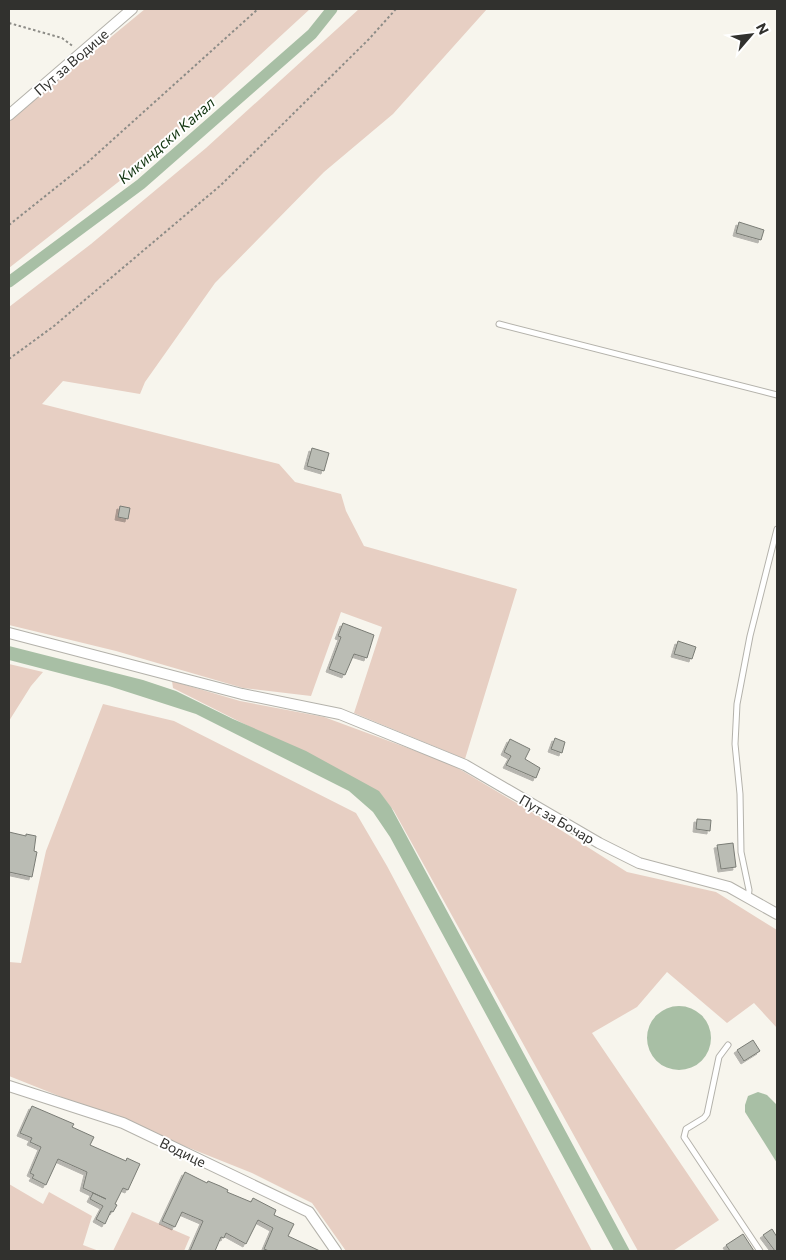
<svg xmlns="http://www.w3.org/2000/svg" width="786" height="1260" viewBox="0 0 786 1260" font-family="Commissioner,sans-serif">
	<defs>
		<filter id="shadow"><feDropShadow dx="-3" dy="3" stdDeviation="0" flood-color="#0004"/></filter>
	</defs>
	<rect width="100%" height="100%" fill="#f7f5ed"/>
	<path fill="#e7cfc3" d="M145 9H310L145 161 9 268V121Z
		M359 9H487L393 114 324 172 215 283 145 382 140 394 63 381 42 404 279 464 295 482 341 494 346 511 364 546 517 589 465 759 354 713 382 627 341 612 311 696 243 688 116 651 9 625V307L91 244 206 148Z
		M9 664 43 672 31 686 9 721Z
		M172 681 240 701 324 717 451 764 540 817 627 872 716 892 777 930V1028L754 1003 727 1023 667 972 637 1007 592 1033 719 1220 673 1251H638L394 811 379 792 173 688Z
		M103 704 174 721 356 813 387 866 592 1251H346L312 1203 252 1173 9 1076V962L21 963 46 851Z
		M9 1184 43 1204 49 1192 92 1216 83 1245 99 1251H9Z
		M132 1212 190 1237 184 1251H113Z"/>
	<path fill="#a8bfa5" d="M9 646 143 680 176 691 233 719 306 751 379 791 391 807 630 1251H614L390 837 373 812 349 791 196 714 109 686 9 660Z
		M647 1038a32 32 0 1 1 64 0a32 32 0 1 1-64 0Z
		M758 1092 767 1095 777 1105V1163L745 1112V1105L748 1096Z"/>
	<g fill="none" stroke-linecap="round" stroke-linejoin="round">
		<path stroke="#a8bfa5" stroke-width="11" d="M9 282 141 184 312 34 332 9"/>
	</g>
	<path fill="#babcb4" stroke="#7a7c75" filter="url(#shadow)" d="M739 222 764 230 761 240 736 233Z
		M312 448 329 453 324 471 307 466Z
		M120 506 130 508 128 519 118 517Z
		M343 623 374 635 367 658 354 654 345 675 329 669 341 637 338 636Z
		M678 641 696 647 692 659 674 654Z
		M555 738 565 742 562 753 551 749Z
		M510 739 530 749 525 759 540 768 536 778 506 765 511 756 504 752Z
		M697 819 711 820 710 831 696 829Z
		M9 832 26 836V834L36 836 34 851 37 852 32 877 9 872Z
		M733 843 736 867 721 869 717 845Z
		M753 1040 760 1051 744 1061 737 1050Z
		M32 1106 74 1124 72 1127 94 1137 90 1145 126 1161 127 1158 140 1164 128 1190 123 1188 115 1204 117 1205 113 1212 111 1211 105 1224 96 1219 103 1206 90 1199 93 1193 106 1199 83 1188 87 1172 58 1159 46 1185 32 1178 34 1175 30 1173 41 1147 30 1142 32 1138 20 1133Z
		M185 1172 207 1183 208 1181 220 1186 228 1190 227 1192 251 1202 253 1198 276 1210 274 1215 294 1224 288 1236 320 1251H269L264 1249 273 1228 258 1220 246 1244 226 1233 224 1238 221 1237 215 1251H190L203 1221 182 1212 175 1227 162 1221Z
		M772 1229 777 1237V1251H775L763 1235Z
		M743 1234 754 1251H730L726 1245Z"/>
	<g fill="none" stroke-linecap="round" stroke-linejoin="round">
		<defs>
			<path id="lane" d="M499 324 777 395
				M748 898 749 890 741 852 740 794 735 744 737 704 750 636 777 529
				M728 1045 719 1057 707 1114 704 1118 686 1129 684 1137 760 1251"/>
			<path id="street" d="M9 115 132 9
				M9 633 242 694 340 714 465 765 599 843 639 863 729 887 777 914
				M9 1086 123 1123 309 1212 336 1251"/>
		</defs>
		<use href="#lane" stroke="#b4b2ab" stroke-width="7"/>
		<use href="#street" stroke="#b4b2ab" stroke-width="12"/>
		<path stroke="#8d8c87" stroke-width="2" stroke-dasharray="2.5 2.5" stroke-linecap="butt" d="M9 23 62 38 74 47
			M9 225 88 162 258 9
			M9 359 54 326 221 185 369 39 396 9"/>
		<use href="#lane" stroke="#fff" stroke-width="5"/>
		<use href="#street" stroke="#fff" stroke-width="10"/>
	</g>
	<g text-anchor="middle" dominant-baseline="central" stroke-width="4" stroke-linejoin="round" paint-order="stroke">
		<g font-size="14" fill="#31312e" stroke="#fff">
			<text transform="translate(71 62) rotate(-41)">Пут за Водице</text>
			<text transform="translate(557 819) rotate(30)">Пут за Бочар</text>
			<text transform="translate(183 1152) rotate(26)">Водице</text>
		</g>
		<g font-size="15" font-style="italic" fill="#11340f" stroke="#fff">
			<text transform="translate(166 140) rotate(-41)">Кикиндски Канал</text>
		</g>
	</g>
	<rect width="786" height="1260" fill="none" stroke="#31312e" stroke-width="20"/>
	<g transform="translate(751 35) rotate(62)" stroke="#ffffff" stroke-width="4" paint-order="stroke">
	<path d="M0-4L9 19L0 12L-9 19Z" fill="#31312e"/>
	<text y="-8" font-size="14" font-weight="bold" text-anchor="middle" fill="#31312e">N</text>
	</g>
</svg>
